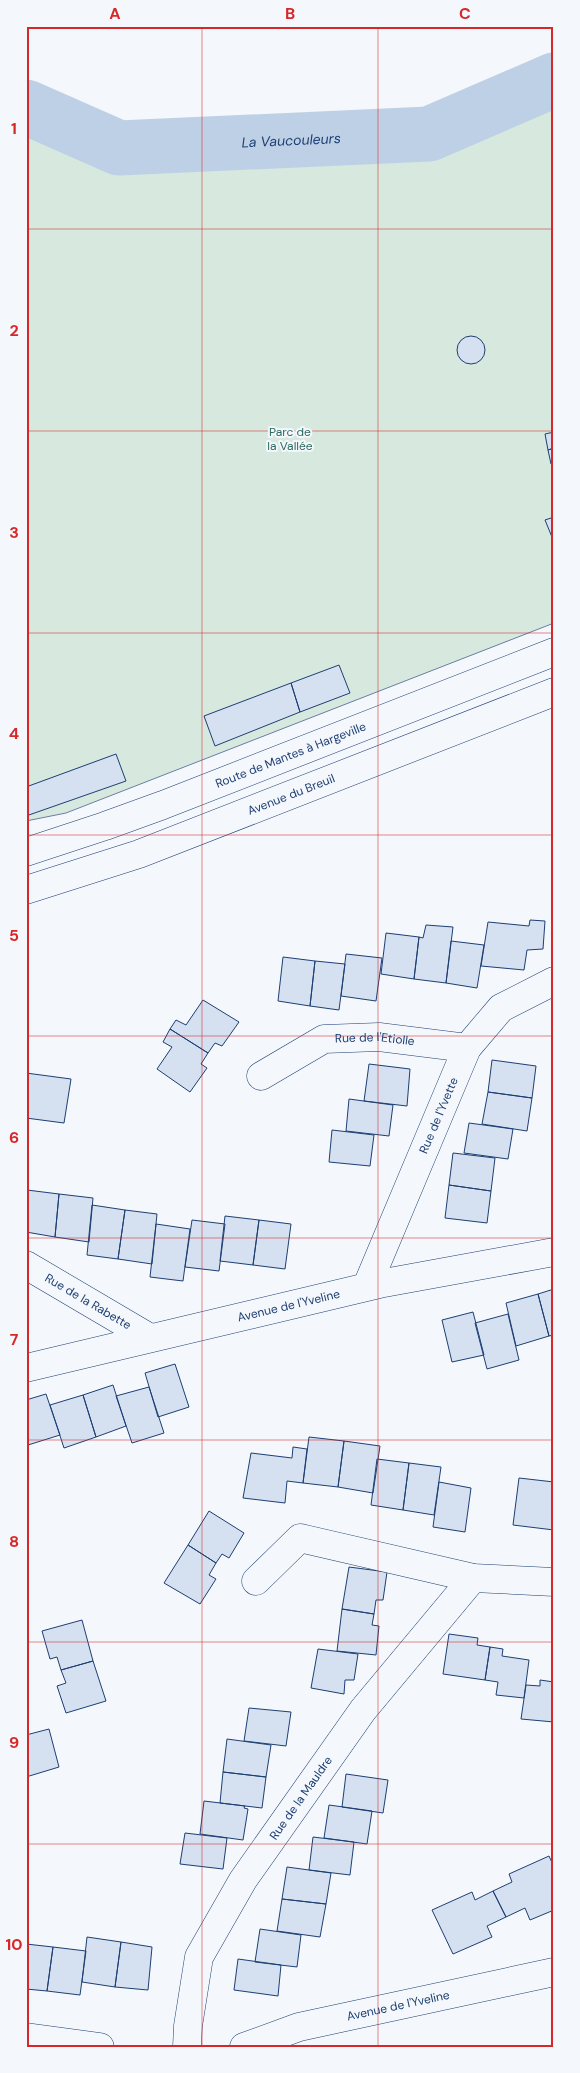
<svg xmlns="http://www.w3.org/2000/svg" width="580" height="2073" viewBox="0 0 580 2073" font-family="'DM Sans',sans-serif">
	<rect width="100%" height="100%" fill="#f4f7fb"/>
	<path fill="#d7e8df" stroke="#687fa3" d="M554 57V623L66 813 26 821V123L132 163 366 141Z"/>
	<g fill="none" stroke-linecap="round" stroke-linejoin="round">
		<path stroke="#bed0e5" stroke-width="55" id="s1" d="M26 107 119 148 429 134 554 80"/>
	</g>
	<path fill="#d5e0f0" stroke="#1d3f73" d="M457 350a14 14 0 1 1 28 0a14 14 0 1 1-28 0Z
		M554 432V448L548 450 545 434Z
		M554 448V464H551L548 450Z
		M554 517V542L545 520Z
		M339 665 350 693 300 712 291 683Z
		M291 683 300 712 215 746 204 716Z
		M116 754 126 781 26 816V787Z
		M530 920 545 921 543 949 527 950 524 970 481 966 488 922 529 926Z
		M426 925 453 927 446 983 414 979 419 937 423 938Z
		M386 933 419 937 414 979 381 974Z
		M451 941 484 945 477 988 446 983Z
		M346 954 382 958 376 1001 341 996Z
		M283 957 315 961 310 1006 278 1001Z
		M315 961 345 964 339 1010 310 1006Z
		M203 1000 239 1022 222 1046 215 1043 208 1053 170 1029 176 1020 186 1025Z
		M170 1029 208 1053 201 1064 207 1068 190 1092 157 1069 172 1047 163 1042Z
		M492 1060 536 1066 532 1098 488 1092Z
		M369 1064 410 1069 407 1106 364 1101Z
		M26 1073 71 1079 64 1123 26 1118Z
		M488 1092 532 1098 527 1131 482 1124Z
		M349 1099 393 1105 389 1136 346 1131Z
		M469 1123 513 1129 508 1159 464 1153Z
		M332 1130 374 1135 370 1166 329 1162Z
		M453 1153 495 1158 491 1191 449 1185Z
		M449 1185 491 1191 487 1223 445 1218Z
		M27 1190 59 1194 55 1237 26 1232Z
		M59 1194 93 1198 89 1242 55 1237Z
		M92 1205 125 1210 118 1259 87 1255Z
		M125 1210 157 1214 152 1264 118 1259Z
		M225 1216 259 1220 253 1265 220 1261Z
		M192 1220 225 1224 219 1271 185 1267Z
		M259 1220 291 1224 285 1269 253 1265Z
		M156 1224 190 1229 183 1281 150 1277Z
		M554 1289V1335L549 1336 538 1294Z
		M538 1294 549 1336 516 1346 506 1303Z
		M473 1312 484 1355 452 1362 442 1320Z
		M508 1314 519 1360 487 1369 475 1323Z
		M175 1364 189 1407 158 1417 145 1373Z
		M113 1385 126 1426 96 1437 83 1395Z
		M149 1387 164 1433 132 1443 116 1396Z
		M46 1394 60 1435 28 1445 26 1438V1400Z
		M83 1395 96 1437 64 1448 50 1405Z
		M309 1437 344 1441 338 1487 303 1483Z
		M344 1441 380 1446 373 1493 338 1487Z
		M293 1447 307 1449 303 1483 287 1481 285 1503 243 1498 251 1453 292 1458Z
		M377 1459 409 1463 403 1510 371 1505Z
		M409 1463 441 1467 434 1515 403 1510Z
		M519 1478 554 1482V1530L513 1525Z
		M439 1482 471 1488 465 1532 433 1527Z
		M209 1511 244 1533 229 1558 222 1554 216 1563 188 1545Z
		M188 1545 216 1563 209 1575 216 1579 200 1604 164 1583Z
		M349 1567 387 1572 383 1600H376L374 1614 342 1609Z
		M342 1609 374 1614 372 1625 379 1626 376 1655 337 1651Z
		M82 1620 93 1661 61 1670 57 1657 50 1659 42 1631Z
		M449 1634 478 1638 477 1645 490 1647 485 1680 443 1674Z
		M490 1647 503 1649 502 1656 529 1660 524 1698 496 1695 498 1682 485 1680Z
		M318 1649 358 1654 354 1680H345L344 1694 311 1688Z
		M93 1661 106 1701 66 1713 57 1686 66 1683 61 1670Z
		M540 1680 554 1682V1722L521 1719 526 1685 540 1686Z
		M249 1708 291 1712 286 1746 244 1741Z
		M49 1729 59 1767 26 1777V1735Z
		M227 1739 271 1745 266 1777 223 1772Z
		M223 1772 266 1777 262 1808 220 1803Z
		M346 1774 388 1780 383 1813 342 1807Z
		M204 1801 245 1806 244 1808 248 1809 243 1840 200 1834Z
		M329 1805 372 1811 367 1844 324 1838Z
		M185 1833 227 1838 223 1869 180 1864Z
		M313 1837 354 1842 350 1875 309 1870Z
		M549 1856 554 1867V1910L530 1920 525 1908 506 1917 493 1891 512 1882 509 1874Z
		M287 1867 331 1873 326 1904 282 1899Z
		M493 1891 506 1917 487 1926 492 1937 453 1954 432 1910 472 1892 475 1900Z
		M282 1899 326 1904 320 1937 277 1931Z
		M260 1929 301 1935 297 1967 255 1962Z
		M87 1937 121 1942 115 1987 82 1982Z
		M121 1942 152 1947 148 1990 115 1987Z
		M26 1944 53 1947 47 1991 26 1989Z
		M53 1947 86 1951 80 1995 47 1991Z
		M238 1959 281 1965 278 1996 234 1990Z"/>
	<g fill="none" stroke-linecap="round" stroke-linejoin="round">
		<defs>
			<g id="minor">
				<path id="s2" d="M261 1076 324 1039 379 1037 467 1048"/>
				<path id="s3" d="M26 1265 150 1338"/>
				<path id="s4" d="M367 1286 467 1048 501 1008 554 981"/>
				<path id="s5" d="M26 1368 384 1283 554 1252"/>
				<path d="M256 1581 300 1538 473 1578 554 1582"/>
				<path d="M26 2037 100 2047"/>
				<path id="s6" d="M187 2047 188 2026 199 1957 243 1880 363 1710 473 1578"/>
				<path id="s7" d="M244 2047 299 2027 554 1972"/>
			</g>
			<g id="primary">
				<path id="s8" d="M26 852 105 826 163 805 554 652"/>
				<path id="s9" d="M26 890 139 854 554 692"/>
			</g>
		</defs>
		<use href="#minor" stroke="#1d3f73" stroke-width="29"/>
		<use href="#primary" stroke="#1d3f73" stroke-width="29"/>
		<use href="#minor" stroke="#f4f7fb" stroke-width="28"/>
		<use href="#primary" stroke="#f4f7fb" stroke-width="28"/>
	</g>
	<path fill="none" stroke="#d62828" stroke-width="1" stroke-opacity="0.55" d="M202 26V2047M378 26V2047M26 229H554M26 431H554M26 633H554M26 835H554M26 1036H554M26 1238H554M26 1440H554M26 1642H554M26 1844H554"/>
	<g text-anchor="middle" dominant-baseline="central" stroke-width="4" stroke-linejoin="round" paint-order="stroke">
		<g font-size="12" fill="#2c6c60" stroke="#f4f7fb">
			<text x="290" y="432">Parc de<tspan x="290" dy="14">la Vallée</tspan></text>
		</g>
		<g font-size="12" fill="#1d3f73" stroke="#f4f7fb">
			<text stroke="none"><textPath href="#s8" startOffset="282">Route de Mantes à Hargeville</textPath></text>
			<text stroke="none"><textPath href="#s9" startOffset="282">Avenue du Breuil</textPath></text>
			<text stroke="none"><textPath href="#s2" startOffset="124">Rue de l'Etiolle</textPath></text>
			<text stroke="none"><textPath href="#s4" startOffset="185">Rue de l'Yvette</textPath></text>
			<text stroke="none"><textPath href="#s3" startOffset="72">Rue de la Rabette</textPath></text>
			<text stroke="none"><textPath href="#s5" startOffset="270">Avenue de l'Yveline</textPath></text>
			<text stroke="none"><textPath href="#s6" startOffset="280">Rue de la Mauldre</textPath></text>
			<text stroke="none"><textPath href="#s7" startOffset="160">Avenue de l'Yveline</textPath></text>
		</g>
		<g font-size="14" font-style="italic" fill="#1d3f73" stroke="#f4f7fb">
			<text stroke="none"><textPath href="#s1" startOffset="274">La Vaucouleurs</textPath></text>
		</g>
	</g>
	<rect width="580" height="2073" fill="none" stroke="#f4f7fb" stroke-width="55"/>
	<rect x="28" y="28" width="524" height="2018" fill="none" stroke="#d62828" stroke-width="2"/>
	<g font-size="16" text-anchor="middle" font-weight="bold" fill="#d62828">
		<text x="115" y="19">A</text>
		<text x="290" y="19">B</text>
		<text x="465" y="19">C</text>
		<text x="14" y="134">1</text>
		<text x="14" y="336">2</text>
		<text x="14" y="538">3</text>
		<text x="14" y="739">4</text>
		<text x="14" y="941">5</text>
		<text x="14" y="1143">6</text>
		<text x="14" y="1345">7</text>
		<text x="14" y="1547">8</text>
		<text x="14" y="1748">9</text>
		<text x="14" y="1950">10</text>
	</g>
</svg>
